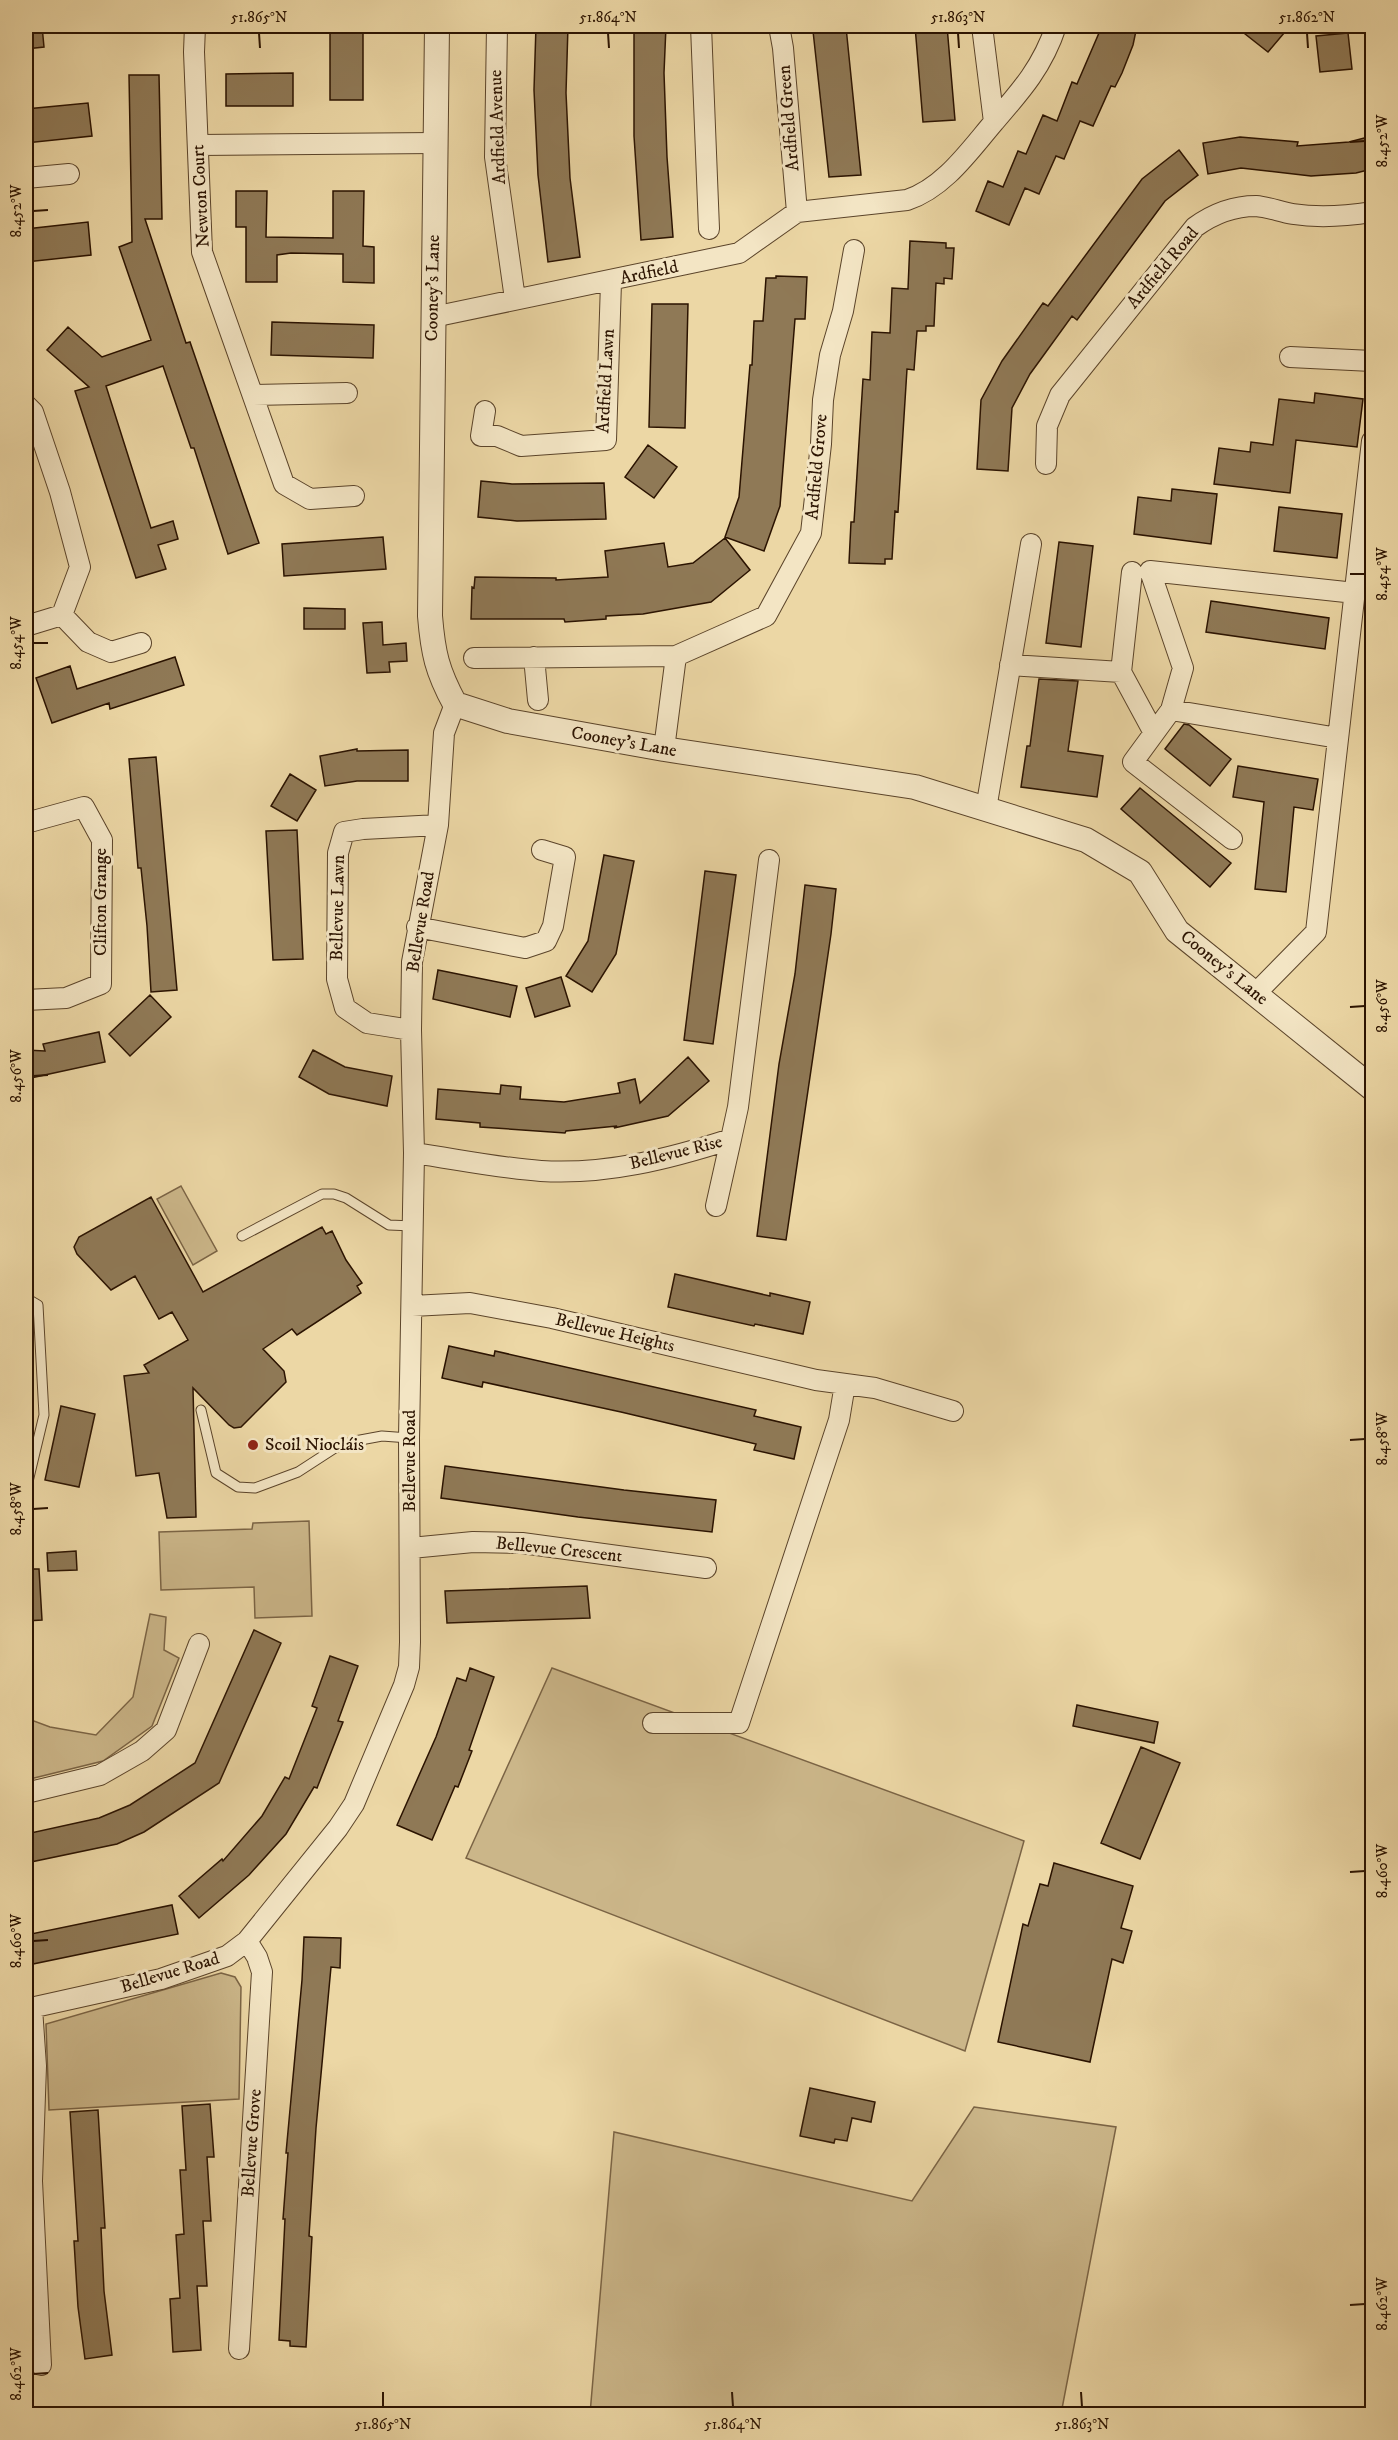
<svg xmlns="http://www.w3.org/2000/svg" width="1398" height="2440" viewBox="0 0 1398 2440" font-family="'IM FELL DW Pica',serif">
	<rect width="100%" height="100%" fill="#ecd7a5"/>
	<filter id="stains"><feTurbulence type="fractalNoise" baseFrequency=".00333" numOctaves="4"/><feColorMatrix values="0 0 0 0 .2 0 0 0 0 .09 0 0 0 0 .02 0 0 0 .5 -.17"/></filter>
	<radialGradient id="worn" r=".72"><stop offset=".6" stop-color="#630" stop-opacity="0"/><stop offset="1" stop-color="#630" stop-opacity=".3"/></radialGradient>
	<path fill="#cbb689" stroke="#7b6445" stroke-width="1.5" d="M181 1186 217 1251 193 1265 157 1199Z
		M309 1521 312 1616 255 1618 254 1587 161 1590 159 1532 252 1529 253 1523Z
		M150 1614 166 1617 164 1650 179 1658 152 1726 103 1761 26 1780V1718L50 1727 96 1735 133 1697Z
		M552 1668 1024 1841 965 2051 466 1858Z
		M221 1973 235 1977 241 1987 239 2099 49 2110 46 2024Z
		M974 2107 1116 2127 1061 2414H590L614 2132 912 2201Z"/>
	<path fill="#8f7956" stroke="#2b1301" stroke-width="1.5" d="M26 26H42L44 47 26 49Z
		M330 26H363V100H330Z
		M536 26H568L566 93 570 178 580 257 548 262 538 175 534 90Z
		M634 26H666L664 73 667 157 673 237 641 240 634 136Z
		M915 26H947L955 120 923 122Z
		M1102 26H1137L1133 45 1122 73 1115 87 1111 86 1093 126 1080 121 1064 159 1056 156 1039 194 1025 188 1009 225 976 211 988 181 1003 187 1018 151 1026 154 1043 115 1057 121 1072 82 1077 84Z
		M1235 26H1290L1268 52Z
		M846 27 861 175 829 177 813 31Z
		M1348 33 1352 69 1320 72 1316 36Z
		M293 73V106H226V74Z
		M129 75H159L162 219H145L186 343 190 342 259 543 228 554 194 448H191L163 366 106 386 151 528 173 521 178 539 158 545 166 569 136 578 75 391 89 387 47 350 68 327 102 357 151 340 119 247 132 242Z
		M88 103 92 136 26 143V109Z
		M1372 136V169L1356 173 1311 176 1241 168 1208 174 1203 143 1240 137 1298 142 1297 146 1349 142Z
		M1179 150 1198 175 1165 201 1077 320 1072 316 1030 374 1012 408 1008 471 977 469 981 400 1002 361 1043 303 1048 306 1142 179Z
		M236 191H267L266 237 333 238V191H364L363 246 374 247V283L343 282V254L291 253 277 255V282H246V227H236Z
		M88 222 91 255 26 262V229Z
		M910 241 946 243V248H954L952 279 944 278V284L936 283 934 326H926V331H917L914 370 907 369 898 512 895 511 892 559H885V564L849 563 851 522H854L863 379 870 380 872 332 890 333 892 288 908 289Z
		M776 276 807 277 805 319H795L780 506 764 551 725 537 739 497 750 365H752L754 321H763L766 278H776Z
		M652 304H688L685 428 649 427Z
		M272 322 374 325 373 358 271 355Z
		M1315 393 1363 399 1357 447 1296 440 1290 493 1214 484 1219 448 1250 452 1251 442 1273 445 1279 399 1314 403Z
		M648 445 677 467 654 498 625 477Z
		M481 481 512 484 604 483 606 519 517 521 478 517Z
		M1172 489 1217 494 1211 544 1134 534 1138 497 1171 501Z
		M1279 507 1342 514 1337 558 1274 551Z
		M383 537 386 569 284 576 282 544Z
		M725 538 750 570 711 602 643 614 606 616V619L565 622 564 619H471L472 587 474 588 475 577 556 578V580L608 577 605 551 664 543 668 567 693 563Z
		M1059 542 1093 546 1081 647 1046 643Z
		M1211 601 1329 618 1325 649 1206 632Z
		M304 608 345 609V629H304Z
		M382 622 383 645 406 643 407 661 389 662 390 672 367 673 363 623Z
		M175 657 184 685 110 709 109 703 52 723 36 678 70 666 77 689Z
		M1039 679 1078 681 1068 751 1103 756 1097 797 1021 787 1027 746H1030Z
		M1184 724 1189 725 1231 759 1210 786 1165 749Z
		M357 749V751L408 750V781H357L325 786 320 756Z
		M156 757 177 990 151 992 147 926 141 868H138L129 759Z
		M1238 766 1318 779 1313 810 1294 807 1286 892 1255 889 1264 802 1233 797Z
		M290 774 316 790 297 821 271 806Z
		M1140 788 1231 863 1210 887 1121 809Z
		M297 830 303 959 273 960 266 831Z
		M604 855 634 861 616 954 592 992 566 976 588 941Z
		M705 871 736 875 713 1044 684 1040Z
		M805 885 836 889 831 934 786 1240 757 1236 779 1064 795 974Z
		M438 970 517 986 510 1017 433 999Z
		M561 977 570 1006 535 1017 526 988Z
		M150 995 171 1017 130 1056 109 1034Z
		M99 1032 105 1062 26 1079V1050L45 1051 43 1044Z
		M313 1050 345 1067 392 1076 387 1106 329 1094 299 1077Z
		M688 1057 709 1081 668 1116 614 1128 617 1126 566 1131 565 1133 480 1127V1123L436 1119 438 1089 500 1094 501 1085 521 1087 520 1099 564 1102 620 1093 618 1083 635 1079 640 1103Z
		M151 1197 203 1292 322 1227 326 1234 332 1231 346 1260 362 1283 357 1286 361 1293 297 1335 292 1329 263 1349 284 1371 286 1382 241 1427 234 1428 229 1425 193 1388 196 1517 167 1518 159 1473 136 1476 124 1376 149 1373 144 1365 188 1340 172 1312 159 1319 135 1276 111 1290 77 1254 74 1247 79 1237Z
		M675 1274 770 1296V1293L810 1302 803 1334 755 1324 754 1326 668 1307Z
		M449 1346 494 1356 495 1351 756 1410 754 1416 801 1427 794 1459 754 1450 756 1444 621 1412 483 1382 482 1387 442 1378Z
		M61 1406 95 1414 79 1487 45 1480Z
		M445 1466 624 1490 716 1500 712 1532 578 1517 441 1498Z
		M76 1551 77 1570 48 1571 47 1553Z
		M26 1569H39L42 1620 26 1621Z
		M587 1586 590 1618 447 1623 445 1591Z
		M254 1630 281 1643 219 1783 144 1832 117 1844 26 1863V1834L99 1818 130 1805 195 1763Z
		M330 1656 358 1666 338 1721 343 1722 317 1788 314 1787 286 1834 249 1875 199 1918 179 1896 222 1859 223 1861 262 1816 285 1777 289 1779 317 1708 312 1706Z
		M470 1668 494 1677 469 1750 472 1751 458 1787 455 1786 432 1840 397 1825 436 1737 457 1678 466 1681Z
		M1077 1705 1158 1722 1154 1743 1073 1726Z
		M1141 1747 1180 1763 1140 1859 1101 1843Z
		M1054 1863 1133 1886 1121 1928 1132 1931 1123 1963 1112 1959 1090 2062 998 2042 1023 1924 1028 1926 1040 1884 1048 1886Z
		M172 1905 178 1934 28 1965 26 1935Z
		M304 1937 341 1938 340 1968 331 1967 316 2128 309 2236 312 2237 306 2347 290 2346V2341L279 2340 285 2219H283L288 2153H286L302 1980Z
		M810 2088 875 2102 871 2122 852 2118 847 2141 835 2139 834 2143 800 2136Z
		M210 2104 214 2157H207L211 2221H203L207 2286H197L201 2350 173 2352 170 2299 180 2298 176 2235 184 2234 180 2170H186L182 2106Z
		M98 2110 105 2228H101L104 2291 112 2355 85 2359 78 2307 74 2241H78L70 2112Z"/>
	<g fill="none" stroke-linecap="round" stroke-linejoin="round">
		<defs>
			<path id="service" d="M242 1236 322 1194H334L346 1198 389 1225 413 1226
				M26 1298 38 1305 44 1415 26 1490
				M201 1410 216 1473 238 1487 255 1488 298 1472 335 1448 355 1441 382 1436 409 1438"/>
			<path id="minor" d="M195 26 194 52 202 252 284 484 310 499 354 496
				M497 26 495 157 515 299
				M701 26 709 229
				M779 26 783 48 797 212
				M994 122C1021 91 1043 66 1056 26
				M198 145 435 143
				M26 178 69 174
				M433 317 739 253 797 212 907 200C944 188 970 150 994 122L982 26
				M1290 357 1372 361
				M253 395 347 393
				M26 405 33 412 60 492 80 567 62 615 26 626
				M485 411 481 436H497L521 446 606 440 611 282
				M1046 464 1047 426 1060 395 1195 227C1213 214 1234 206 1256 206 1268 207 1281 212 1293 214 1318 218 1347 216 1372 212
				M62 615 88 642 111 652 141 643
				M534 657 538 700
				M474 658 676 656 766 616 811 533 821 444 823 400 830 355 843 311 854 250
				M1010 665 1121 672 1154 733
				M1121 672 1132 572
				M1171 710 1338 738
				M664 749 676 656
				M986 809 1031 544
				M26 823 84 807 102 840 101 984 66 998 26 1000
				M1232 839 1133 762 1171 710 1183 668 1150 571 1355 593
				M417 927 525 948 546 941 553 926 565 857 542 850
				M1255 994 1316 932 1372 441
				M411 1030 367 1023 345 1008 337 979 338 853 344 832 363 829 438 825
				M414 1153C456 1159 499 1168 541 1171 606 1175 669 1159 731 1139L738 1107 769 860
				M716 1206 731 1139
				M412 1306 470 1303 552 1318 816 1380 875 1388 953 1411
				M411 1548 473 1542 522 1543 706 1568
				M653 1723H739L839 1420 845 1384
				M26 1793 100 1775 142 1751 166 1730 199 1644
				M32 2008 36 2066 32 2181 41 2365
				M26 2009 161 1979 227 1956 247 1941 338 1828 354 1804 404 1685 409 1667 410 1642 409 1438 414 1153 411 1030 412 962 438 825 444 733 455 704
				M239 2349 262 1972 257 1957 247 1941"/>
			<path id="tertiary" d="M437 26 430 616C433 653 437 671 455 704L508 721 664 749 915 787 1086 840 1140 872 1177 931 1372 1088"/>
		</defs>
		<use href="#service" stroke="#5b442a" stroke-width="11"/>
		<use href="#minor" stroke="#5b442a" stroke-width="22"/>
		<use href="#tertiary" stroke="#5b442a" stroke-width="26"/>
		<use href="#service" stroke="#f3e5c4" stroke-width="9"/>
		<use href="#minor" stroke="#f3e5c4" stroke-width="20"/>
		<use href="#tertiary" stroke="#f3e5c4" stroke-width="24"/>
	</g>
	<path fill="none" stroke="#2b1301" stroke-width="2" d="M259 33 260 48M608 33 609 48M958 33 959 48M1307 33 1308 48M1350 142 1365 141M33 211 48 210M1350 574H1365M33 643H48M1350 1007 1365 1006M33 1076 48 1075M1350 1440 1365 1439M33 1509 48 1508M1350 1872 1365 1871M33 1941 48 1940M1350 2305 1365 2304M33 2374 48 2373M383 2392V2407M732 2392 733 2407M1081 2392 1082 2407"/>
	<circle fill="#8f2418" stroke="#f3e5c4" stroke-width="2" cx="253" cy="1445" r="6"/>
	<g text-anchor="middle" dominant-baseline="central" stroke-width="6" stroke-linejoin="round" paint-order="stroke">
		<g font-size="18" fill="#2b1301" stroke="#f3e5c4">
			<text transform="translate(789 118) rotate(-95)">Ardfield Green</text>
			<text transform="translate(498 127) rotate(-92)">Ardfield Avenue</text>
			<text transform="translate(201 196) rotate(-93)">Newton Court</text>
			<text transform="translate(1163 268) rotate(-50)">Ardfield Road</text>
			<text transform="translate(649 273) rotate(-12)">Ardfield</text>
			<text transform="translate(433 288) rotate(-89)">Cooney's Lane</text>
			<text transform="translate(606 381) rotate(-87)">Ardfield Lawn</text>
			<text transform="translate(817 467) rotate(-85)">Ardfield Grove</text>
			<text transform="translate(624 742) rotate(10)">Cooney's Lane</text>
			<text transform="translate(101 902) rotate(-90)">Clifton Grange</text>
			<text transform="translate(338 908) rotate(-89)">Bellevue Lawn</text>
			<text transform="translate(421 922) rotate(-81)">Bellevue Road</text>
			<text transform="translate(1224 968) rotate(39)">Cooney's Lane</text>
			<text transform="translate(676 1153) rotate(-14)">Bellevue Rise</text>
			<text transform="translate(615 1333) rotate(13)">Bellevue Heights</text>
			<text transform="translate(410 1461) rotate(-90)">Bellevue Road</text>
			<text transform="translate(559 1550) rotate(6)">Bellevue Crescent</text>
			<text transform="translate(170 1973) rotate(-17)">Bellevue Road</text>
			<text transform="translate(252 2143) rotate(-86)">Bellevue Grove</text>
		</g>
		<g font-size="18" fill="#2b1301" stroke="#f3e5c4" text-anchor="start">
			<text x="265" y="1445">Scoil Niocláis</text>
		</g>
	</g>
	<rect width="1398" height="2440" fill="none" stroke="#ecd7a5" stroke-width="66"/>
	<rect x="33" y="33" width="1332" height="2374" fill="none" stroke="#2b1301" stroke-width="2"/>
	<g font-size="15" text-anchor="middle" fill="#2b1301">
		<text x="259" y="22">51.865°N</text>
		<text x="608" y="22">51.864°N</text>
		<text x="958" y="22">51.863°N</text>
		<text x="1307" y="22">51.862°N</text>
		<text transform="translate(1382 141) rotate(-90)" y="5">8.452°W</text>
		<text transform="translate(16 211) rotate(-90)" y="5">8.452°W</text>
		<text transform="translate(1382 574) rotate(-90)" y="5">8.454°W</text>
		<text transform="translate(16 643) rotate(-90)" y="5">8.454°W</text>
		<text transform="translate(1382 1006) rotate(-90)" y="5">8.456°W</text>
		<text transform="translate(16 1076) rotate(-90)" y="5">8.456°W</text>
		<text transform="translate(1382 1439) rotate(-90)" y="5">8.458°W</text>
		<text transform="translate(16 1509) rotate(-90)" y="5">8.458°W</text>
		<text transform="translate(1382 1871) rotate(-90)" y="5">8.460°W</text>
		<text transform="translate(16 1941) rotate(-90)" y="5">8.460°W</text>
		<text transform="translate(1382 2304) rotate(-90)" y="5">8.462°W</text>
		<text transform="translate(16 2374) rotate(-90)" y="5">8.462°W</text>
		<text x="383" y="2429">51.865°N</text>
		<text x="733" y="2429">51.864°N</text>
		<text x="1082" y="2429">51.863°N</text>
	</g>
	<rect width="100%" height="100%" filter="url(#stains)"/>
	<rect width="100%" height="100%" fill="url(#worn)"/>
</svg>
